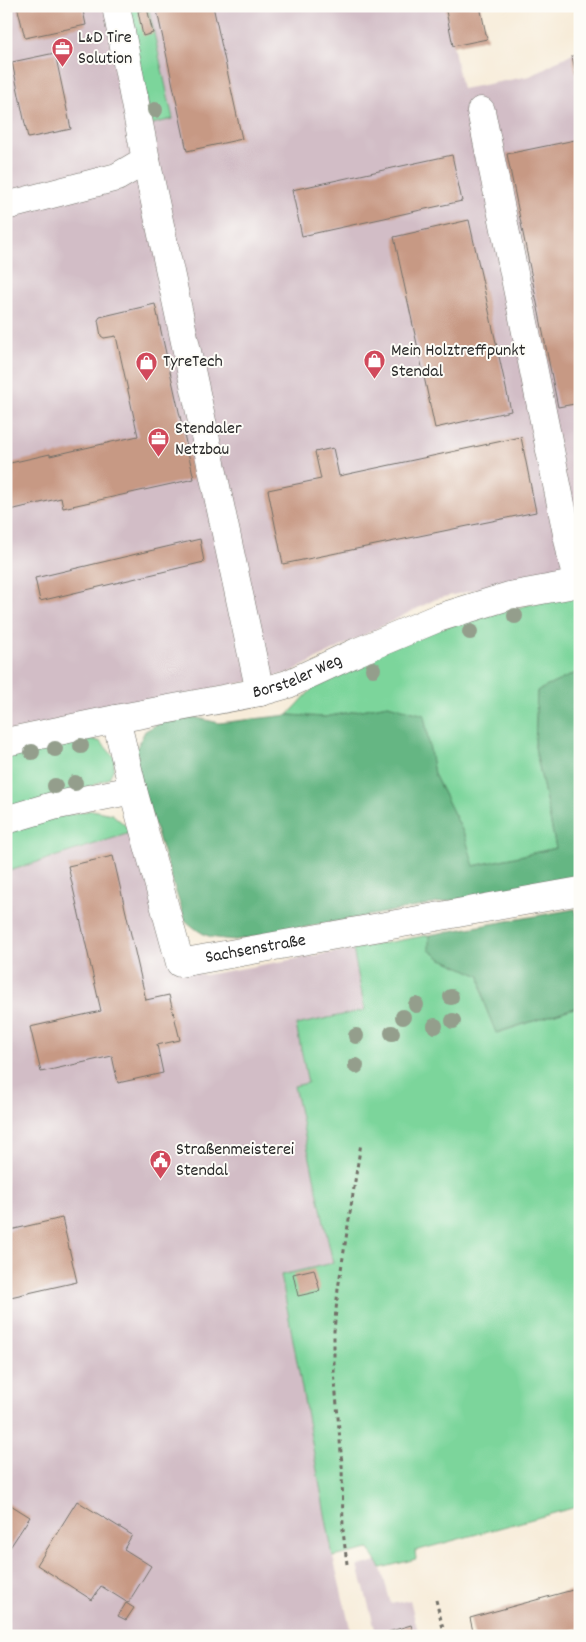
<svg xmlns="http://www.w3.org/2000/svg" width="586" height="1642" viewBox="0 0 586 1642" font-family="Dekko,sans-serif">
	<rect width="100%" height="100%" fill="#fdfcf7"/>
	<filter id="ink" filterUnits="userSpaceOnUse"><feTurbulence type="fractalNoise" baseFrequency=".02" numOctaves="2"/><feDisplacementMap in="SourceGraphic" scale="10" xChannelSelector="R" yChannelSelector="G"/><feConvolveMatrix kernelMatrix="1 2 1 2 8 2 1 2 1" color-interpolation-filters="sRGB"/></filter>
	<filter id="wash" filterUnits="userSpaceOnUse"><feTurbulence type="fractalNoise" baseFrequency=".0096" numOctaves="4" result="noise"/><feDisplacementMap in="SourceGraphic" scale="20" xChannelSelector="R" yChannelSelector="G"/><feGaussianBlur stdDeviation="1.12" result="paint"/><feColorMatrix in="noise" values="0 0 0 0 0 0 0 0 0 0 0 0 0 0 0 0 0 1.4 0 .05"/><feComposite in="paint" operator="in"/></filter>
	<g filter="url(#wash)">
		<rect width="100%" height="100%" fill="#f7ecd9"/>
		<path fill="#d2bdc6" d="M6 6H105L173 119 148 6H445L462 89 530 76 580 49V565L436 599 289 673 6 732Z
			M133 832 193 972 205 975 353 949 365 1010 296 1026 308 1083 294 1087 333 1263 281 1276 333 1557 352 1636H6V872Z
			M377 1561 381 1568 391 1604 410 1600 419 1636H377L358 1566Z"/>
		<path fill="#7cd59b" stroke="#548063" d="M127 6H148L173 119 152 124Z
			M580 591V671L537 691 535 747 556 848 473 866 465 836 434 774 424 715 388 705 325 717 288 715 322 678 426 632Z
			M85 737 101 742 115 758 113 770 109 778 85 789 6 814V751Z
			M92 810 112 814 133 832 6 872V827Z
			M429 935 430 950 440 958 480 976 485 1006 497 1033 580 1006V1506L415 1551 416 1559 381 1568 369 1549 333 1557 281 1275 333 1263 294 1086 308 1083 296 1025 365 1010 353 949Z"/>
		<path fill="#65b683" stroke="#487057" d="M580 671V877L236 940C211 938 205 938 185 920L137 771 135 751 145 731 167 719 185 715 219 723 288 715 325 717 388 705 424 715 434 774 465 836 474 866 556 848 535 747 537 691Z
			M575 909 580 925V1006L496 1033 485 1006 480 976 440 958 429 950V935Z"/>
		<g id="blocks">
			<path fill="#c79984" d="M17 6H82L86 25 25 38Z
				M156 6H213L242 139 187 151Z
				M445 6H480L487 39 453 46Z
				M147 8 153 33 143 36 138 11Z
				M55 53 71 129 28 138 12 62Z
				M580 55V88H579L572 56Z
				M580 139V403L558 407 507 154Z
				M452 155 462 201 302 236 292 190Z
				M469 220 511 411 435 428 394 237Z
				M155 304 194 479 63 508 61 498 6 511V464L50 454V456L138 436 116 336 104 338 101 336 98 320 100 317Z
				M521 437 536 512 283 564 268 490 321 479 315 452 333 448 339 476Z
				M200 539 204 562 40 601 35 578Z
				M113 856 146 1000 169 995 180 1040 157 1045 163 1073 118 1083 112 1056 41 1072 30 1027 101 1011 68 866Z
				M62 1218 77 1282 6 1298V1231Z
				M314 1269 320 1291 298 1296 293 1274Z
				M77 1501 132 1535 124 1549 151 1566 128 1603 101 1586 92 1600 37 1565Z
				M6 1502 30 1517 9 1549 6 1547Z
				M580 1588V1628L552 1636H474L470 1618Z
				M126 1603 134 1608 126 1620 118 1616Z
				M411 1625 415 1636H390L388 1632Z"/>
		</g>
	</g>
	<g filter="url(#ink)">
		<use href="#blocks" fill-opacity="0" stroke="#726f68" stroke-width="1"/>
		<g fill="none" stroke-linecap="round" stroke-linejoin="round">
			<defs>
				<g id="minor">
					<path d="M116 6 146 160 260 692"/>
					<path d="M481 111 577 583"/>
					<path d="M6 206 117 177 146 160"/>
					<path id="s1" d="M116 719 133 790 180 963 580 891"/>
					<path id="s2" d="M6 742 116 719 260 692 288 684 357 652 438 618 509 596 580 583"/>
					<path d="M6 820 53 806 133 790"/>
				</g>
			</defs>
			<use href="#minor" stroke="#726f68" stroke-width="29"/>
			<path stroke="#726f68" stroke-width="3" stroke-dasharray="4 4" stroke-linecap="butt" d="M347 1564 343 1531 342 1464 334 1371V1331L338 1289 361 1143
				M436 1600 445 1636"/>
			<use href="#minor" stroke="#fff" stroke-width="28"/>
		</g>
		<g fill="#949e8c">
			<circle cx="155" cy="110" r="8"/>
			<circle cx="515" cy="616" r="8"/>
			<circle cx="470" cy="632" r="8"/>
			<circle cx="373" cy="669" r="8"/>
			<circle cx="81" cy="746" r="8"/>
			<circle cx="55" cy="749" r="8"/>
			<circle cx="32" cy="752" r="8"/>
			<circle cx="75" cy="783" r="8"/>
			<circle cx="55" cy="786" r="8"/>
			<circle cx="451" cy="997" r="8"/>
			<circle cx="416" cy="1005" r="8"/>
			<circle cx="403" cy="1017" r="8"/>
			<circle cx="453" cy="1021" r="8"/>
			<circle cx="435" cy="1026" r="8"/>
			<circle cx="392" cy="1033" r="8"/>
			<circle cx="356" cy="1036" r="8"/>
			<circle cx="356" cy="1066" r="8"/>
		</g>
	</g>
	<defs>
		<symbol id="office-pin" viewBox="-11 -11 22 30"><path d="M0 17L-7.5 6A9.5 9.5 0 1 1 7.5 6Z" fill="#d1495b" stroke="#fdfcf7"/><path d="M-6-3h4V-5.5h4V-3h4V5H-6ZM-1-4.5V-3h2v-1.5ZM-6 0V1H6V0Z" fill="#fff"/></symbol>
		<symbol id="shop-pin" viewBox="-11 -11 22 30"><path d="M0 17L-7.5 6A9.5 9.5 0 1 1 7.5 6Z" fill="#d1495b" stroke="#fdfcf7"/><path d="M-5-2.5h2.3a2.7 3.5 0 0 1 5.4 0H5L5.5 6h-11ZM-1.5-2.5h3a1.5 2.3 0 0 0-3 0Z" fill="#fff"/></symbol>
		<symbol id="civic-pin" viewBox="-11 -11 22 30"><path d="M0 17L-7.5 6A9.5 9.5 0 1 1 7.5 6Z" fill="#d1495b" stroke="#fdfcf7"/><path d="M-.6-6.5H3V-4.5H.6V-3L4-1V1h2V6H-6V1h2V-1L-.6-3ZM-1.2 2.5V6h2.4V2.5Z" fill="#fff"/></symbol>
	</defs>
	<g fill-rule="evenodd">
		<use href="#office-pin" x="50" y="36" width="25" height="34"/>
		<use href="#shop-pin" x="362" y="348" width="25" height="34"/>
		<use href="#shop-pin" x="134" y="350" width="25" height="34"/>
		<use href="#office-pin" x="146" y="426" width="25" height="34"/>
		<use href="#civic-pin" x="148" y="1148" width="25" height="34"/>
	</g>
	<g text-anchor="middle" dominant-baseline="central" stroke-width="4" stroke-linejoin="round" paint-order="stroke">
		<g font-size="18" fill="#2b2b2b" stroke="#fdfcf7" text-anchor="start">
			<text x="78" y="38">L&amp;D Tire<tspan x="78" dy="21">Solution</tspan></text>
			<text x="391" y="351">Mein Holztreffpunkt<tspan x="391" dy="21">Stendal</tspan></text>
			<text x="163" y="362">TyreTech</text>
			<text x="175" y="429">Stendaler<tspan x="175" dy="21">Netzbau</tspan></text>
			<text x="176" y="1150">Straßenmeisterei<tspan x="176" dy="21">Stendal</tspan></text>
		</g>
		<g font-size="18" fill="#2b2b2b" stroke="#fdfcf7">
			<text stroke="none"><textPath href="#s2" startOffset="299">Borsteler Weg</textPath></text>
			<text stroke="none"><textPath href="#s1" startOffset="329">Sachsenstraße</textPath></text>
		</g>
	</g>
	<rect width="586" height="1642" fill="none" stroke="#fdfcf7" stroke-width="25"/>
</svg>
